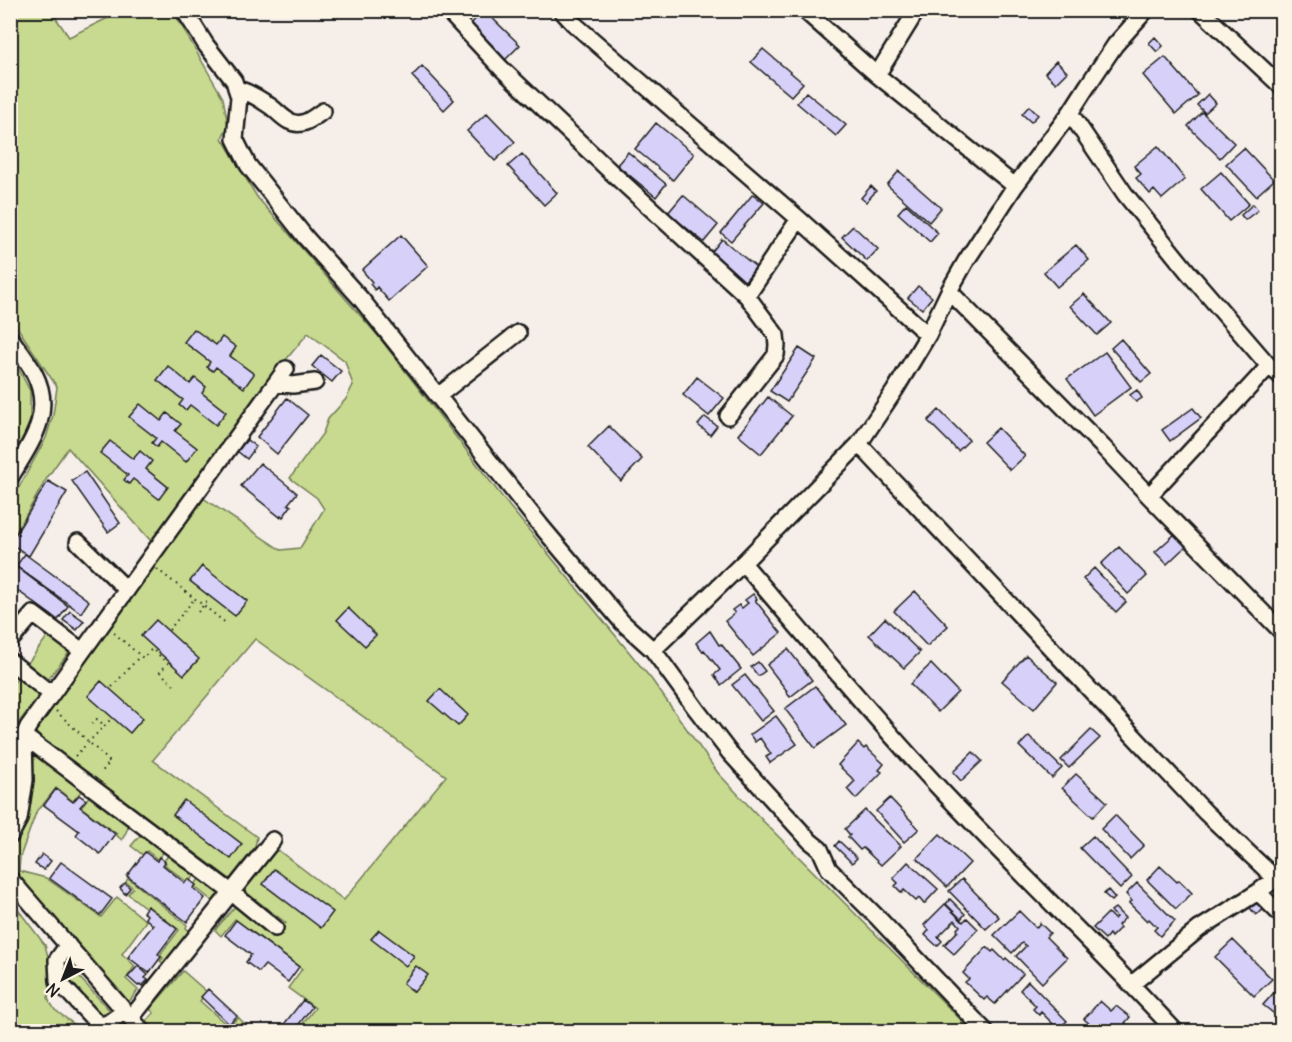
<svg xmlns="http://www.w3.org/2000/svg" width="1292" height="1042" viewBox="0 0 1292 1042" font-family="Delius,sans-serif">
	<rect width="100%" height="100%" fill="#f5eee9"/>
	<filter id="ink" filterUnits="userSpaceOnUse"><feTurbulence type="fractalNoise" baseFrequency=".0167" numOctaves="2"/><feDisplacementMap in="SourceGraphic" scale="12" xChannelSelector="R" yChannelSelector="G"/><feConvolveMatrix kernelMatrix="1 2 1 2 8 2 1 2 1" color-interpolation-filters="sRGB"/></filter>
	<g filter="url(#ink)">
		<path fill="#c7da8f" stroke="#727b56" stroke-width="1.5" d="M11 11H51L69 37 122 11H173L223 98 228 125 222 138 257 197 379 337 510 507 652 680 718 773 763 821 972 1031H297L315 1008 288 988 302 969 235 919 221 936 215 930 237 904 276 934 286 923 243 890 275 850 279 851 344 900 446 776 255 639 153 760 257 837 255 847 230 879 37 735 35 728 203 498 281 550 300 548 324 509 317 498 290 478 323 433 328 419 346 399 353 385 345 361 308 333 280 367 151 541 68 448 47 478 11 541V502L46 438 53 415 57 387 11 318Z
			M11 354 30 391V422L22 450 11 470Z
			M50 633 71 650 44 684 24 668Z
			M19 676 40 694 12 732C17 756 20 795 11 818V686Z
			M32 751 83 789 73 801 56 788 42 806 37 810 20 857 19 871 46 878 101 917 117 897 146 921 122 954 135 966 126 979 138 990 128 1003 11 870 10 848 21 832 31 802Z
			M90 795 130 824 122 840 116 835 117 834 81 807Z
			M142 833 165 851 157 859 147 851 143 855 131 846Z
			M169 854 196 874 191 880 189 879 187 882 165 865 166 863 164 861Z
			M128 878 187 925 186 928 192 933 166 966 160 961 163 958 160 955 179 930 148 906 146 908 128 894 133 888 126 882Z
			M200 878 218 892V901L216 904 195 887 196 886 195 884Z
			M10 899 45 945 52 972 48 999 55 1010 83 1031H11Z
			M68 965 114 1015 104 1021 63 977V969Z
			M183 971 207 992 200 1001 229 1027 238 1017 247 1026 248 1031H156L146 1021 154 1013 150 1009Z"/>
		<path fill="#d7d1fa" stroke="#1c1c1c" stroke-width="1.5" d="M484 10 520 45 505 60 469 26Z
			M1155 37 1163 46 1157 52 1149 43Z
			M763 49 803 83 791 96 751 62Z
			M1165 57 1198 95 1176 114 1143 75Z
			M1056 61 1067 72 1056 83 1045 73Z
			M422 66 454 100 444 110 412 76Z
			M806 92 846 125 836 136 797 103Z
			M1208 94 1216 103 1205 113 1197 105Z
			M1029 106 1038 115 1031 122 1022 114Z
			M1202 112 1234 143 1220 158 1188 126Z
			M487 113 515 142 495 161 467 131Z
			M656 123 694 154 673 180 635 149Z
			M1158 146 1185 179 1162 199 1154 190 1150 194 1136 178 1141 174 1134 166Z
			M1244 148 1274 180 1256 196 1226 164Z
			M628 152 666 184 656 197 617 165Z
			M522 154 557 193 544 205 508 166Z
			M899 171 941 208 929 222 887 185Z
			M1221 172 1249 204 1229 221 1201 189Z
			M871 186 876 191 866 202 861 198Z
			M753 194 764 203 731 241 721 233Z
			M683 195 718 225 704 242 668 213Z
			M906 204 938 233 930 242 898 213Z
			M1253 204 1258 210 1245 220 1241 215Z
			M853 226 878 249 867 261 842 237Z
			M401 235 428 266 389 301 377 287 375 290 370 284 372 282 362 270Z
			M722 239 756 267 744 282 710 254Z
			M1076 245 1089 260 1057 287 1044 272Z
			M918 286 932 297 922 309 908 298Z
			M1084 294 1111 323 1097 335 1070 306Z
			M194 329 216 345 222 337 236 347 230 356 254 374 244 388 216 367 213 371 207 367 210 362 184 342Z
			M1121 339 1151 374 1141 382 1111 348Z
			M799 348 816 359 787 402 770 391Z
			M1105 352 1131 387 1093 415 1067 379Z
			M321 355 341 371 332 382 312 366Z
			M168 366 190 384 195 378 206 387 202 393 226 412 216 425 190 405 186 410 179 405 183 400 157 380Z
			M697 377 724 398 709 416 683 395Z
			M1137 390 1142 398 1136 402 1130 395Z
			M768 397 792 416 761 454 738 435Z
			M287 398 308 415 277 454 257 437Z
			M140 404 161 421 167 413 181 424 175 431 197 448 186 462 161 442 157 447 152 443 156 438 129 417Z
			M1193 408 1201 418 1170 441 1162 430Z
			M939 410 969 440 958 451 928 421Z
			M705 417 717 426 710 435 698 425Z
			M609 426 642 459 621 481 588 447Z
			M998 428 1025 456 1010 470 983 442Z
			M247 440 256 447 247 459 237 451Z
			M110 441 133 459 140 451 152 461 146 469 168 487 159 499 133 479 129 484 124 480 128 475 100 453Z
			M260 463 297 493 288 504 291 506 283 517 281 515 280 517 241 486Z
			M85 472 120 523 108 532 72 481Z
			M48 481 67 492 29 556 10 543Z
			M1175 534 1186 546 1167 564 1155 552Z
			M1119 547 1147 576 1128 594 1101 564Z
			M25 554 89 601 81 613 16 566Z
			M10 562 68 606 58 620 10 585Z
			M202 566 247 601 235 616 190 581Z
			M1094 568 1126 602 1116 612 1083 579Z
			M915 591 948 626 927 646 894 611Z
			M753 594 757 599 755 600 781 633 753 656 725 621 735 613 732 610 739 605 742 608 748 603 745 600Z
			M348 608 376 635 365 646 337 620Z
			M70 611 84 621 77 630 63 620Z
			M885 618 920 652 904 668 869 635Z
			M156 620 199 659 184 675 141 636Z
			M710 631 719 645 721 644 741 669 721 685 714 675 720 670 704 650 702 651 696 643Z
			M788 649 812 680 790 697 786 692 787 691 767 665Z
			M1026 655 1057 682 1034 709 1002 681Z
			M758 662 765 671 758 676 751 667Z
			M931 664 958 692 938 712 910 684Z
			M745 675 774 711 761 721 732 685Z
			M101 681 143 718 130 733 88 696Z
			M815 686 846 725 815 748 785 709Z
			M440 689 468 715 458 726 429 701Z
			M776 716 797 744 770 763 766 757 771 754 760 738 755 742 750 735Z
			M1091 730 1100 738 1069 768 1061 760Z
			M1029 736 1062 768 1052 778 1019 746Z
			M858 743 864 749 866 747 884 764 879 770 882 772 856 799 847 789 855 781 838 765Z
			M973 752 982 761 961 781 953 772Z
			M1076 774 1107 802 1093 817 1062 788Z
			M56 789 73 802 79 795 86 800 80 807 115 834 100 854 76 835 79 831 44 805Z
			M890 798 919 829 904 842 876 811Z
			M184 800 242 844 231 859 173 815Z
			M865 810 901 846 881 865 863 848 860 850 848 837 850 835 845 829Z
			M1115 815 1144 845 1130 859 1101 829Z
			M940 834 970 863 947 887 917 858Z
			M1093 836 1132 877 1120 889 1080 848Z
			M839 841 857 858 852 863 835 846Z
			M145 852 157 861 159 857 165 862 163 865 185 883 188 879 196 885 193 888 205 898 187 922 127 876Z
			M42 854 51 861 44 870 35 864Z
			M61 862 112 899 100 915 49 878Z
			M908 862 938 889 924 904 919 898 916 901 904 890 902 893 895 886 898 883 893 878Z
			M1160 866 1177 882 1179 880 1192 893 1176 909 1147 880Z
			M274 869 333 912 321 928 263 884Z
			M962 879 999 917 986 929 949 891Z
			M125 883 130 888 125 894 120 888Z
			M1137 883 1175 921 1160 936 1154 930 1157 927 1149 919 1147 921 1129 903 1132 901 1126 894Z
			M1108 890 1115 898 1112 901 1104 894Z
			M950 899 965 914 961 919 946 904Z
			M1257 902 1263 910 1256 915 1250 908Z
			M945 904 963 922 967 918 978 929 954 954 944 945 958 931 957 929 960 926 955 920 938 937 942 941 937 946 925 935 929 930 924 925Z
			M147 906 177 929 158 954 161 957 149 973 128 957 153 925 145 918 147 915 143 912Z
			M1115 908 1125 918 1118 925 1120 928 1111 937 1109 934 1105 939 1093 928 1108 913 1114 919 1116 917 1111 911Z
			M1019 911 1036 928 1040 923 1050 933 1046 937 1067 958 1042 983 1016 956 1026 946 1022 943 1012 953 994 935Z
			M236 920 299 967 288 982 265 965 259 972 246 962 251 955 225 935Z
			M379 930 414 956 406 966 371 939Z
			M1233 940 1272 979 1254 996 1215 957Z
			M987 947 992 952 994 950 1004 960 1006 958 1023 974 995 1004 987 997 984 1000 965 982 969 979 963 973Z
			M138 966 148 975 145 978 148 980 142 986 140 984 138 986 128 977Z
			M416 966 428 975 414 992 403 983Z
			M1028 981 1067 1021 1058 1029 1041 1012 1039 1015 1033 1009 1036 1006 1020 990Z
			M1279 987 1282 989V1020L1263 1005Z
			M208 989 237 1016 229 1024 201 997Z
			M303 1000 312 1007 293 1032H278Z
			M1100 1001 1111 1011 1116 1006 1130 1017 1125 1023 1131 1029 1129 1032H1099L1084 1019Z"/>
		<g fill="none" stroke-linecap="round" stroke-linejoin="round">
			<defs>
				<path id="minor" d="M184 10 206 45 234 81 239 97 235 139 248 165 306 238 361 299 541 526 622 622 653 650 696 709 729 752 810 841 820 849 829 869 879 919 986 1032
					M447 10 501 68 610 171 747 296 776 335 777 345 776 355 728 416
					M561 10 573 23 799 219 928 335
					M804 10 877 75 1015 186
					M1200 10 1282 87
					M877 75 917 10
					M236 88C248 92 259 98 270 106 280 113 288 126 302 123 309 122 317 115 323 111
					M1070 113 1125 194 1188 272 1269 366 1282 377
					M949 291 1103 447 1149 496 1282 632
					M747 296 799 219
					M10 338C18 349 28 361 34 373 55 413 30 444 10 478
					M276 383 293 385 315 382
					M438 396 518 333
					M859 444 1205 812 1276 879
					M1149 496 1269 366
					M78 542 127 590
					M743 563C808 639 872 716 941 790 1018 872 1100 949 1176 1032
					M10 641 33 614 82 651
					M653 650 743 563 859 444 895 390 928 335 949 291 966 261 1015 186 1070 113 1088 85 1115 45 1146 10
					M10 661 51 694
					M24 736 231 892 275 928
					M10 836 19 819 25 780 24 736 28 727 286 369
					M10 879 143 1032
					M1258 892 1282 916
					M68 945 57 960 58 981 99 1025 108 1023 125 1011
					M1132 984 1199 929 1258 892 1282 874
					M131 1018 273 840"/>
			</defs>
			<use href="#minor" stroke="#1c1c1c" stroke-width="20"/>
			<path stroke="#1c1c1c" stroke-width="2" stroke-dasharray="1.5 4.5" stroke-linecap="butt" d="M157 569 227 624
				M198 612 209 598
				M169 630 195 598
				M114 633 143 658 152 649 168 663 160 672 176 687
				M112 687 140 656
				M56 711 110 762 100 774
				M92 724 97 719 104 725
				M75 756 111 719"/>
			<use href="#minor" stroke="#fcf5e5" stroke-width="15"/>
		</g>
	</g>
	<rect width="1292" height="1042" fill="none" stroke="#fcf5e5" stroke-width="36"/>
	<rect x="18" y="18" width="1256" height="1006" fill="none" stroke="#1c1c1c" stroke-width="2" filter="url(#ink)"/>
	<g transform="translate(63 979) rotate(222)" stroke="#fcf5e5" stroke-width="4.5" paint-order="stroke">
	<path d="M0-4.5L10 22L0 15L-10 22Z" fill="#1c1c1c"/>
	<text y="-9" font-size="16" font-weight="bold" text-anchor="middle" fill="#1c1c1c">N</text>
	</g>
</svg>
